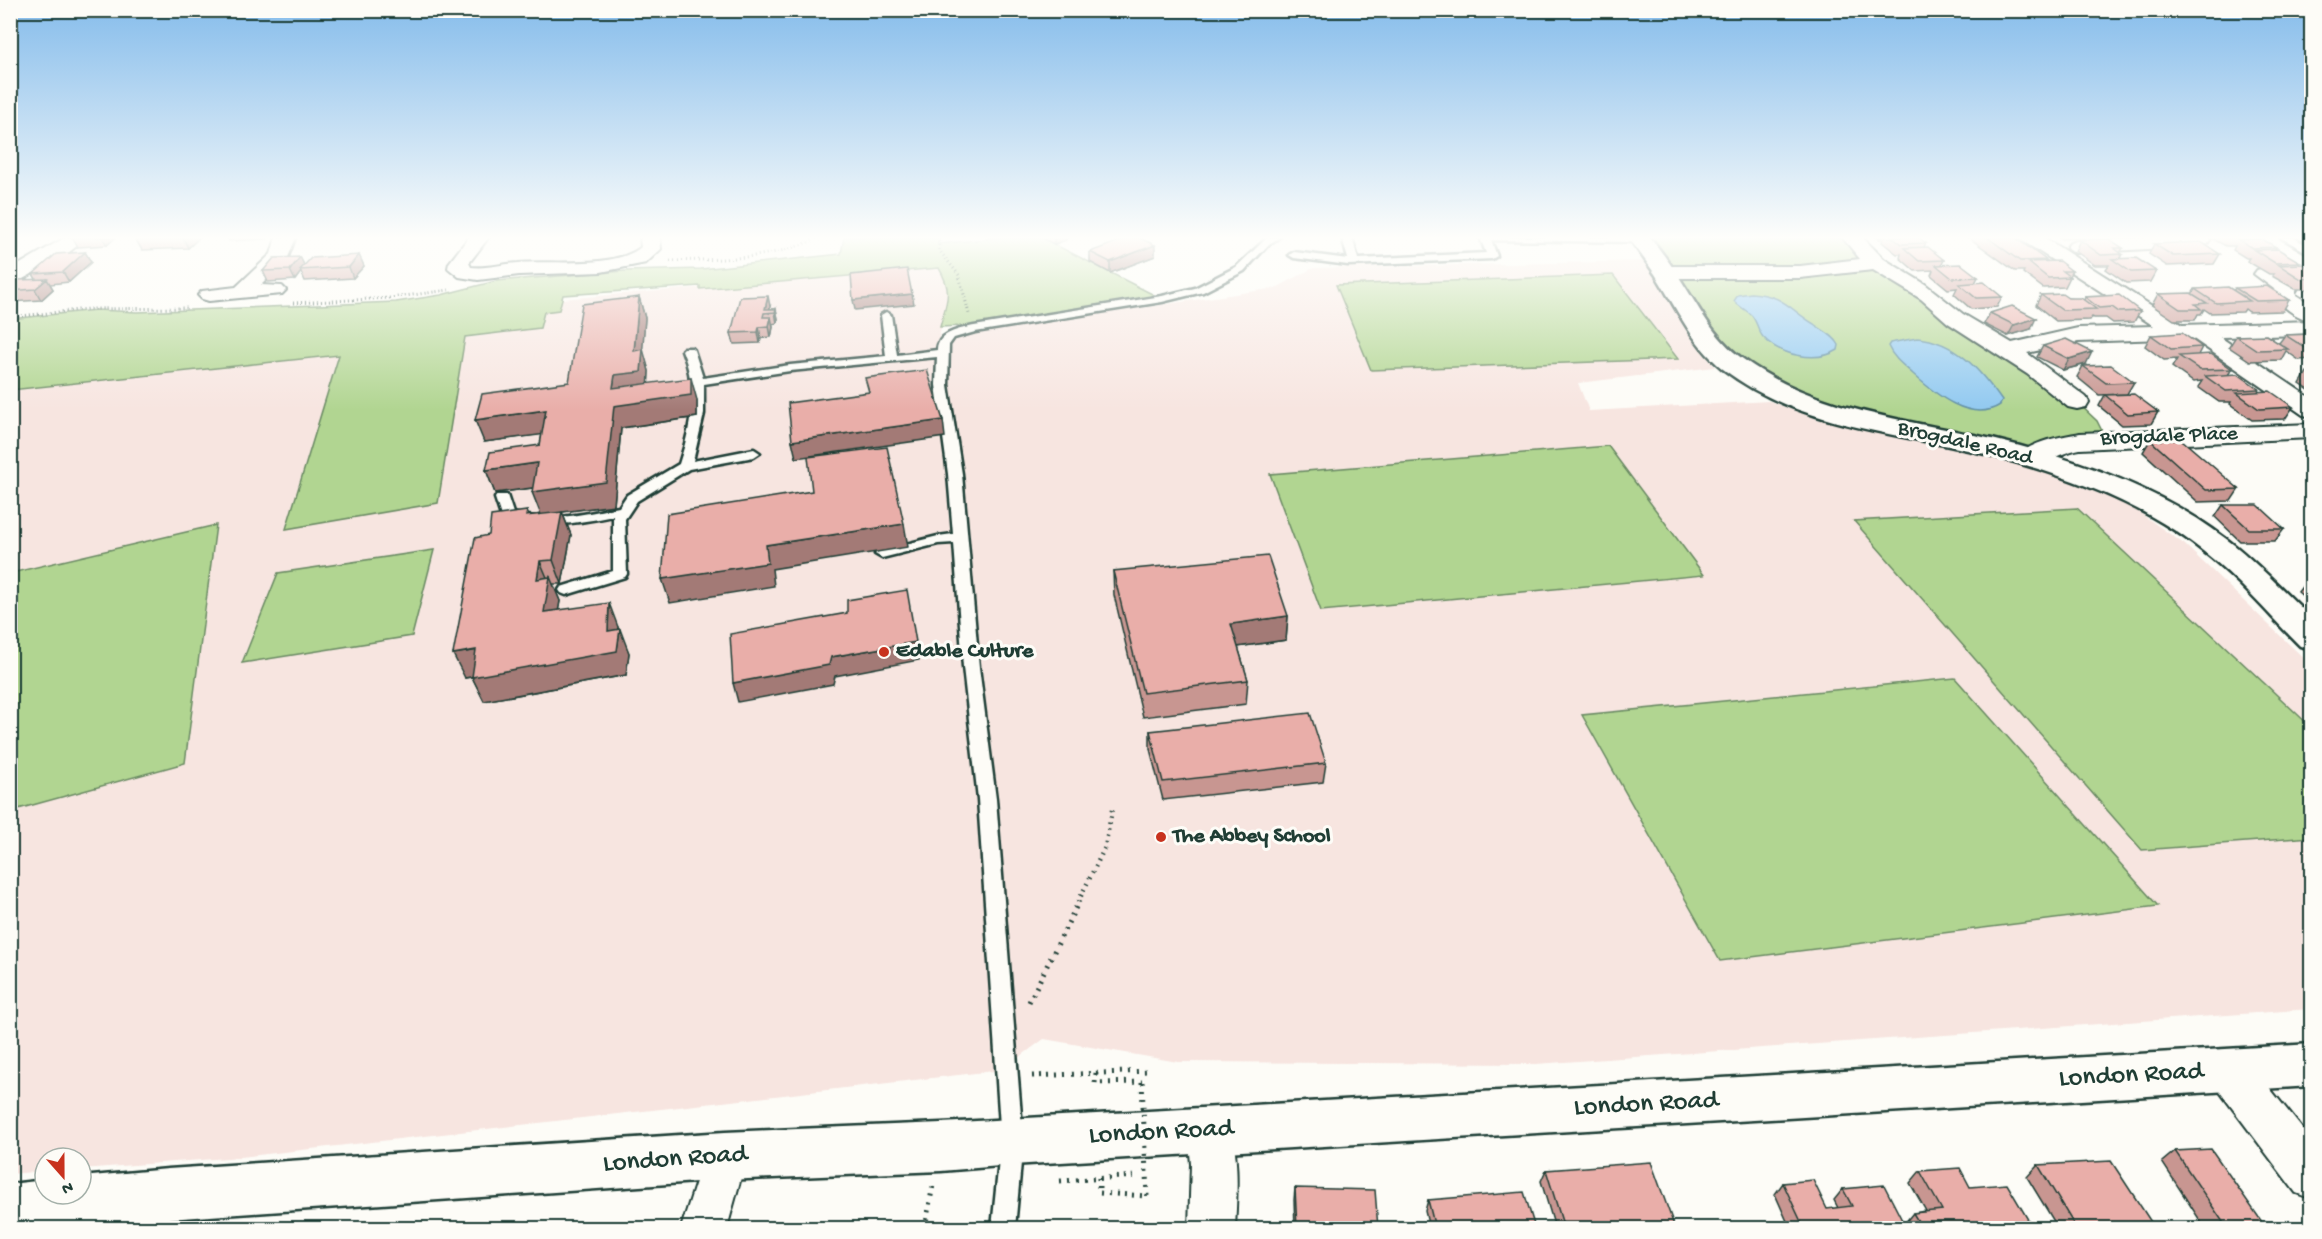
<svg xmlns="http://www.w3.org/2000/svg" width="2322" height="1239" viewBox="0 0 2322 1239" font-family="'Gochi Hand',sans-serif">
	<rect width="100%" height="100%" fill="#fdfcf7"/>
	<filter id="ink" filterUnits="userSpaceOnUse"><feTurbulence type="fractalNoise" baseFrequency=".0167" numOctaves="2"/><feDisplacementMap in="SourceGraphic" scale="12" xChannelSelector="R" yChannelSelector="G"/><feConvolveMatrix kernelMatrix="1 2 1 2 8 2 1 2 1" color-interpolation-filters="sRGB"/></filter>
	<g filter="url(#ink)">
		<path fill="#f7e5e0" d="M1648 261 1715 367 1578 383 1589 411 1769 401 1817 419 2027 463 2069 476 2127 504 2184 544 2311 665V1009L1536 1064 1178 1062 1044 1039 1002 1070 241 1157 81 1169V1158H45V1171L11 1174V390L339 355 539 328 544 312 559 310 562 299 939 268 947 282 949 294 938 342 956 339 969 333 1276 288 1313 268Z"/>
		<path fill="#b1d591" stroke="#688962" stroke-width="1.5" d="M844 237H939L938 244 1004 237H1040L1156 296 987 325 940 327C947 301 953 292 939 268L700 289V286L563 295 559 310 544 312 540 328 465 337 438 503 286 529 339 355 11 390 10 319 96 310 137 312 396 302 441 295 496 281 625 271 701 269 841 254Z
			M1639 237H1852L1859 248 2077 402 2097 421 2106 439 2030 458 1879 425 1734 365Z
			M1613 275 1678 359 1371 370 1336 285Z
			M1608 446 1704 575 1321 611 1270 474Z
			M2077 508 2311 727V837L2142 850 1854 521Z
			M216 525 185 763 11 811V573Z
			M434 550 412 636 242 663 278 573Z
			M1955 678 2158 906 1720 961 1582 715Z"/>
		<path fill="#91c9f0" stroke="#6391a5" stroke-width="1.5" d="M1751 293C1784 295 1789 309 1814 324 1823 331 1834 335 1839 345L1838 350C1817 363 1780 356 1763 337 1758 331 1757 322 1752 316 1747 310 1739 307 1734 301L1738 295Z
			M1917 338C1956 341 1981 371 2002 401L2000 405C1971 424 1934 393 1913 374 1904 366 1893 358 1888 346L1890 343Z"/>
		<g fill="none" stroke-linecap="round" stroke-linejoin="round">
			<defs>
				<path id="service" d="M1268 237H1280L1269 244 1244 271 1203 292 1162 302 975 332 954 338 949 345 948 385 962 474 979 667 996 799 1023 1141 1015 1228H992L1001 1141 978 799 963 667 954 543 938 544 882 558 875 554 882 550 938 536 953 534 948 474 936 385 937 357 790 371 704 384V414L693 461 754 449 760 453 754 457 689 469 637 501 625 519 627 574 625 577 566 595 561 593 559 590 561 587 613 571V516C574 524 541 529 502 519L495 498 497 495H507L513 513C549 523 584 514 619 507L627 495 679 464C692 425 698 389 682 350L684 348H692L694 350 703 378 790 365 886 356 881 315 886 312 891 315 897 355 937 350C938 332 960 329 974 326L1162 296 1195 288 1236 267Z
					M1342 237H1352L1358 259 1486 253 1480 237H1643L1646 239 1641 242 1491 240 1497 256 1492 259 1348 265 1294 258 1289 255 1294 252 1348 259Z
					M2280 237H2292L2312 248V255Z"/>
				<path id="minor" d="M66 237H88L63 257 10 286V270Z
					M276 237H296L287 260 261 285 282 286 286 290 282 294 209 301 202 299 198 295 202 291 236 287 271 254Z
					M469 237H489L469 263 471 267C486 269 502 264 518 263 551 260 615 269 641 247L640 237H660L661 249 646 263 601 272 519 275 478 280 459 277 448 268 449 263Z
					M1842 237H1862L1884 259 1925 284 1963 314 2012 343 2078 328 2154 326 2023 241 2020 237H2043L2182 325 2312 321V335L2220 337 2312 399V417L2303 415 2192 338 2078 342 2027 353 2086 397 2089 402 2086 407 2077 409 2068 407 2027 374 1948 323 1921 299 1873 270 1800 278H1665L1658 276 1655 272 1658 268 1665 266H1800L1860 259Z
					M2155 237H2208L2210 240 2207 244 2200 246 2077 253 2070 251 2067 247 2070 243 2077 241Z
					M2264 268 2295 284 2298 288 2295 293 2296 295 2312 305V321C2295 317 2280 306 2272 291L2274 289 2254 274 2257 270Z
					M2312 424V438L2080 449C2060 452 2041 468 2021 463L2017 458C2029 441 2061 437 2080 433Z
					M2229 1050 2244 1056 2312 1141V1199L2296 1193 2214 1084 2208 1070 2214 1056Z
					M1210 1109 1226 1115C1240 1149 1237 1192 1235 1228H1189L1191 1164 1188 1130 1194 1115Z
					M725 1134 741 1141 747 1156 727 1228H681L709 1141Z"/>
				<path id="tertiary" d="M1628 237H1650C1660 250 1670 263 1679 277 1698 306 1714 339 1743 359 1817 412 1906 419 1992 439 2073 458 2158 487 2225 538 2256 561 2283 591 2312 618V649L2300 646C2268 614 2239 579 2203 551 2142 502 2063 474 1989 455 1898 432 1800 428 1723 369 1692 344 1676 307 1655 274 1646 261 1637 249 1628 237Z"/>
				<path id="primary" d="M2312 1044V1086L1012 1165 941 1171 725 1180 168 1219 70 1228H10V1184L45 1180V1194H81V1177L168 1169 725 1132 941 1123Z"/>
			</defs>
			<use href="#service" stroke="#1f3d34" stroke-width="5"/>
			<use href="#minor" stroke="#1f3d34" stroke-width="4"/>
			<use href="#tertiary" stroke="#1f3d34" stroke-width="5"/>
			<use href="#primary" stroke="#1f3d34" stroke-width="5"/>
			<path stroke="#1f3d34" stroke-width="3" stroke-dasharray="1 3" stroke-linecap="butt" d="M939 237V250L959 275 969 314
				M670 261C721 259 773 260 819 237
				M293 303 390 298 449 290
				M10 317 88 309 189 308"/>
			<path stroke="#1f3d34" stroke-width="4.5" stroke-dasharray="1.5 5" stroke-linecap="butt" d="M1078 902 1105 847 1112 810"/>
			<path stroke="#1f3d34" stroke-width="5" stroke-dasharray="2 6" stroke-linecap="butt" d="M1029 1002 1079 901
				M1096 1073 1095 1083 1142 1082
				M1032 1076 1148 1071
				M1099 1178V1193L1147 1196
				M1060 1181 1137 1176
				M925 1228 933 1185"/>
			<use href="#service" fill="#fdfcf7" fill-rule="evenodd"/>
			<use href="#minor" fill="#fdfcf7" fill-rule="evenodd"/>
			<use href="#tertiary" fill="#fdfcf7" fill-rule="evenodd"/>
			<use href="#primary" fill="#fdfcf7" fill-rule="evenodd"/>
			<path stroke="#1f3d34" stroke-width="5" stroke-dasharray="2 6" stroke-linecap="butt" d="M1142 1082 1147 1196"/>
		</g>
		<path fill="#c89691" stroke="#1f3d34" stroke-width="1.5" d="M72 237H116L107 245 78 247Z
			M139 237H200L188 248 142 250 136 240Z
			M227 237H269L267 239 229 241Z
			M1040 237H1066V240L1054 244Z
			M1876 237H1917L1926 243 1924 247 1944 260 1942 264 1978 277 1975 283 2002 297 1997 307 1971 309 1954 294 1957 288 1948 289 1931 275 1933 270 1915 271 1900 258 1901 254H1897L1882 242 1883 239H1879Z
			M1968 237H2014L2046 260 2045 262 2072 271 2069 276 2070 277 2065 287 2043 288 2023 273 2024 271H2015Z
			M2059 237H2086L2085 238 2062 239Z
			M2209 237H2254L2253 239 2276 247 2275 250 2300 262 2299 265 2312 269V289H2295L2272 276 2274 274H2269L2247 261 2249 258H2246L2233 250 2235 246H2226Z
			M2080 240 2123 248 2120 253 2122 254 2120 258 2156 271 2150 282 2126 283 2106 269 2109 265H2095L2075 251Z
			M2154 244 2220 254 2214 264 2167 266 2149 254Z
			M85 252 91 262 69 282 50 284 53 289 41 300 10 302V285L36 279 33 274Z
			M1090 252 1155 256 1110 273 1090 262Z
			M359 255 364 266 353 278 305 281 301 272 295 280 268 282 263 271 300 257 304 265Z
			M2235 288 2289 300 2283 311 2249 312 2245 309 2243 312 2210 313 2204 309 2201 314H2198L2195 320H2174L2152 305 2158 294H2192L2195 289 2233 291Z
			M2041 295 2084 300 2085 297 2140 311 2134 322 2113 323 2106 318H2094L2092 317 2090 320 2056 321 2036 305Z
			M639 297 645 318 642 349 649 371 648 384 697 400V417L621 428 614 505 562 512 571 535 562 584H553L560 601 558 610 618 627V629L629 653 626 675 484 701 472 677 465 678 489 535 527 511 529 516 541 514 533 488 495 493 486 470 540 445 542 434 484 442 569 382Z
			M2312 297V305L2308 303Z
			M770 306 769 309H776L778 319 777 323 772 324 773 327 771 337 761 338 760 343 734 344 731 333Z
			M1990 313 2031 329 2008 336 1984 324Z
			M2312 334V359L2299 360 2286 351 2281 360 2250 361 2229 347 2236 336 2279 343 2285 335Z
			M2151 335 2202 347 2198 355 2232 369 2228 375 2259 389 2258 392 2293 407 2285 419 2252 420 2230 404 2231 402H2219L2198 387 2202 381 2193 382 2172 367 2177 359 2164 360 2145 346Z
			M2043 346 2086 364 2063 370 2037 357Z
			M2083 366 2134 382 2127 394 2099 395 2077 377Z
			M2307 372H2312V392L2300 384Z
			M2105 395 2158 412 2151 424 2122 425 2099 406Z
			M2150 440 2239 489 2231 501 2198 502 2143 452Z
			M2223 505 2284 529 2275 541H2240L2215 517Z
			M2312 548V564L2304 558Z
			M1113 571 1288 616 1286 640 1238 647 1248 680 1246 704 1143 717 1114 595Z
			M2308 579H2312V604L2298 592Z
			M1150 731 1326 763 1323 782 1163 800 1150 749Z
			M2175 1151 2262 1222 2311 1228H2205L2162 1162Z
			M2038 1165 2155 1228H2058L2027 1177Z
			M1546 1170 1675 1228H1555L1541 1181Z
			M1920 1171 1970 1187 2033 1228H1790L1775 1194 1783 1183 1827 1209 1838 1208 1834 1200 1843 1189 1904 1224 1913 1213 1926 1211 1910 1183Z
			M1295 1188 1378 1228H1295L1294 1200Z
			M1428 1200 1535 1228H1429L1425 1211Z"/>
		<path fill="#a37a76" stroke="#1f3d34" stroke-width="1.5" d="M102 237H116L107 245Z
			M184 237H200L188 248 183 238Z
			M1060 237H1066V240L1054 244V239Z
			M1155 245V256L1110 273V262Z
			M85 252 91 262 69 282 63 272Z
			M359 255 364 266 353 278 349 267Z
			M300 257 305 267 300 270 301 272 295 280 290 270Z
			M47 279 53 289 41 300 35 289Z
			M912 294 914 304 855 310 853 300Z
			M768 296 770 306 769 313 765 309Z
			M639 297 645 318 641 372 634 351Z
			M776 309 778 319 777 323 775 312Z
			M771 317 773 327 771 337 769 326Z
			M2036 318 2031 329 2008 336 2014 325Z
			M759 327 761 338 760 343 758 332Z
			M643 349 649 371 648 394 691 378 697 400V417L621 428 614 505 562 512 571 535 562 584 553 560 541 515 532 492 613 388 615 375Z
			M2092 352 2086 364 2063 370 2069 359Z
			M546 410 555 433 484 442 475 420Z
			M943 420 945 437 796 458 792 441Z
			M537 463 546 486 495 493 486 470Z
			M904 524 908 547 772 569 774 586 670 603 662 579 766 545Z
			M540 561 549 582 550 577 560 601 554 636 544 612 537 579Z
			M609 603 618 627 617 650 620 629 629 653 626 675 484 701 472 677 480 675 465 678 453 654 608 631Z
			M1288 616 1286 640 1230 648 1231 624Z
			M916 642 919 660 835 676 833 684 738 702 733 683 831 657Z"/>
		<path fill="#e9aea9" stroke="#1f3d34" stroke-width="1.5" d="M139 237H184L183 238 136 240Z
			M1130 237H1137L1155 245 1110 262 1090 252Z
			M1892 237H1917L1926 243 1901 244Z
			M1987 237H2014L2046 260 2020 261Z
			M2109 239 2123 248H2114L2122 254 2101 255 2080 240Z
			M2262 239 2276 247 2252 248 2239 240Z
			M2201 242 2220 254 2173 256 2154 244Z
			M1928 247 1944 260 1919 261 1904 248Z
			M2278 249 2300 262 2275 263 2254 250Z
			M85 252 63 272 33 274 56 254Z
			M359 255 349 267 300 270 311 258Z
			M300 257 290 270 263 271 274 258Z
			M2136 258 2156 271 2131 272 2112 259Z
			M2059 261 2072 271H2062L2070 277 2048 278 2028 262Z
			M1961 264 1978 277 1952 278 1936 265Z
			M2303 264 2312 269V278L2301 279 2279 265Z
			M907 269 912 294 853 300 851 275Z
			M47 279 35 289 10 291V285L16 280Z
			M1984 282 2002 297 1976 298 1959 284Z
			M2267 286 2289 300 2256 301 2235 288Z
			M2228 287 2250 301 2216 303 2195 289Z
			M2191 293 2207 303 2195 304 2201 309H2180L2158 294Z
			M2062 294 2068 298H2081L2096 309 2062 310 2041 295Z
			M2119 295 2140 311 2119 312 2112 307 2099 308 2085 297Z
			M768 296 765 309H776L775 312 764 313 763 317H771L769 326 759 327 758 332 731 333 740 297Z
			M639 297 634 351 643 349 641 372 615 375 613 388 691 378V395L614 406 606 482 532 492 537 463 486 470 490 452 540 445 546 410 475 420 482 394 569 382 582 304Z
			M2012 306 2036 318 2014 325 1990 313Z
			M2182 333 2202 347 2171 349 2151 335Z
			M2312 334V348L2307 349 2285 335Z
			M2266 335 2288 349 2257 350 2236 336Z
			M2066 339 2092 352 2069 359 2043 346Z
			M2211 354 2232 369 2200 370 2179 356Z
			M2111 365 2134 382 2106 383 2083 366Z
			M927 370 943 420 792 441 788 403 869 392 865 378Z
			M2238 374 2259 389 2226 391 2205 376Z
			M2270 391 2293 407 2259 409 2237 393Z
			M2134 394 2158 412 2128 414 2105 395Z
			M2150 440H2182L2239 489 2206 490Z
			M887 447 904 524 766 545 768 563 662 579 667 514 812 491 808 457Z
			M2223 505H2258L2284 529H2249Z
			M527 511 526 516 562 512 553 560 540 561 537 579 550 577 544 612 609 603 608 631 620 629 617 651 472 677 476 650 453 654 475 538 489 535 491 516Z
			M1268 556 1288 616 1231 624 1248 680 1143 693 1113 571Z
			M907 590 916 642 831 657 829 665 733 683 730 634 847 613V600Z
			M1310 713 1326 763 1163 782 1150 731Z
			M2211 1149 2262 1222 2305 1221 2311 1228H2227L2175 1151Z
			M2111 1161 2155 1228H2076L2038 1165Z
			M1651 1162 1675 1228H1564L1546 1170Z
			M1960 1168 1970 1187 2007 1184 2033 1228H1922L1913 1213 1942 1210 1920 1171Z
			M1813 1180 1827 1209 1852 1206 1843 1189 1884 1185 1906 1228H1804L1783 1183Z
			M1295 1188 1375 1190 1378 1228H1297Z
			M1524 1192 1535 1228H1435L1428 1200Z"/>
	</g>
	<linearGradient id="sky" x2="0" y2="1"><stop stop-color="#85bceb"/><stop offset="0.58" stop-color="#fefefb"/><stop offset="1" stop-color="#fefefb" stop-opacity="0"/></linearGradient>
	<rect width="2322" height="410" fill="url(#sky)"/>
	<g fill="#c8321e" stroke="#fdfcf7" stroke-width="2">
		<circle cx="884" cy="652" r="6"/>
		<circle cx="1161" cy="837" r="6"/>
	</g>
	<g text-anchor="middle" dominant-baseline="central" stroke-width="6" stroke-linejoin="round" paint-order="stroke">
		<g font-size="22" fill="#1f3d34" stroke="#fdfcf7">
			<text transform="translate(2169 437) rotate(-2)">Brogdale Place</text>
			<text transform="translate(1965 444) rotate(13)">Brogdale Road</text>
		</g>
		<g font-size="22" font-weight="bold" fill="#1f3d34" stroke="#fdfcf7" text-anchor="start">
			<text x="896" y="652">Edable Culture</text>
			<text x="1173" y="837">The Abbey School</text>
		</g>
		<g font-size="27" fill="#1f3d34" stroke="#fdfcf7">
			<text transform="translate(2131 1076) rotate(-3)">London Road</text>
			<text transform="translate(1646 1105) rotate(-3)">London Road</text>
			<text transform="translate(1161 1133) rotate(-3)">London Road</text>
			<text transform="translate(675 1160) rotate(-4)">London Road</text>
		</g>
	</g>
	<rect width="2322" height="1239" fill="none" stroke="#fdfcf7" stroke-width="36"/>
	<rect x="18" y="18" width="2286" height="1203" fill="none" stroke="#1f3d34" stroke-width="2" filter="url(#ink)"/>
	<g transform="translate(63 1176) rotate(159)"><circle r="28" fill="#fdfcf7" stroke="#a4b0a9" stroke-width="1.5"/>
	<path d="M0-4.5L10 22L0 15L-10 22Z" fill="#c8321e"/>
	<text y="-9" font-size="16" font-weight="bold" text-anchor="middle" fill="#1f3d34">N</text>
	</g>
</svg>
